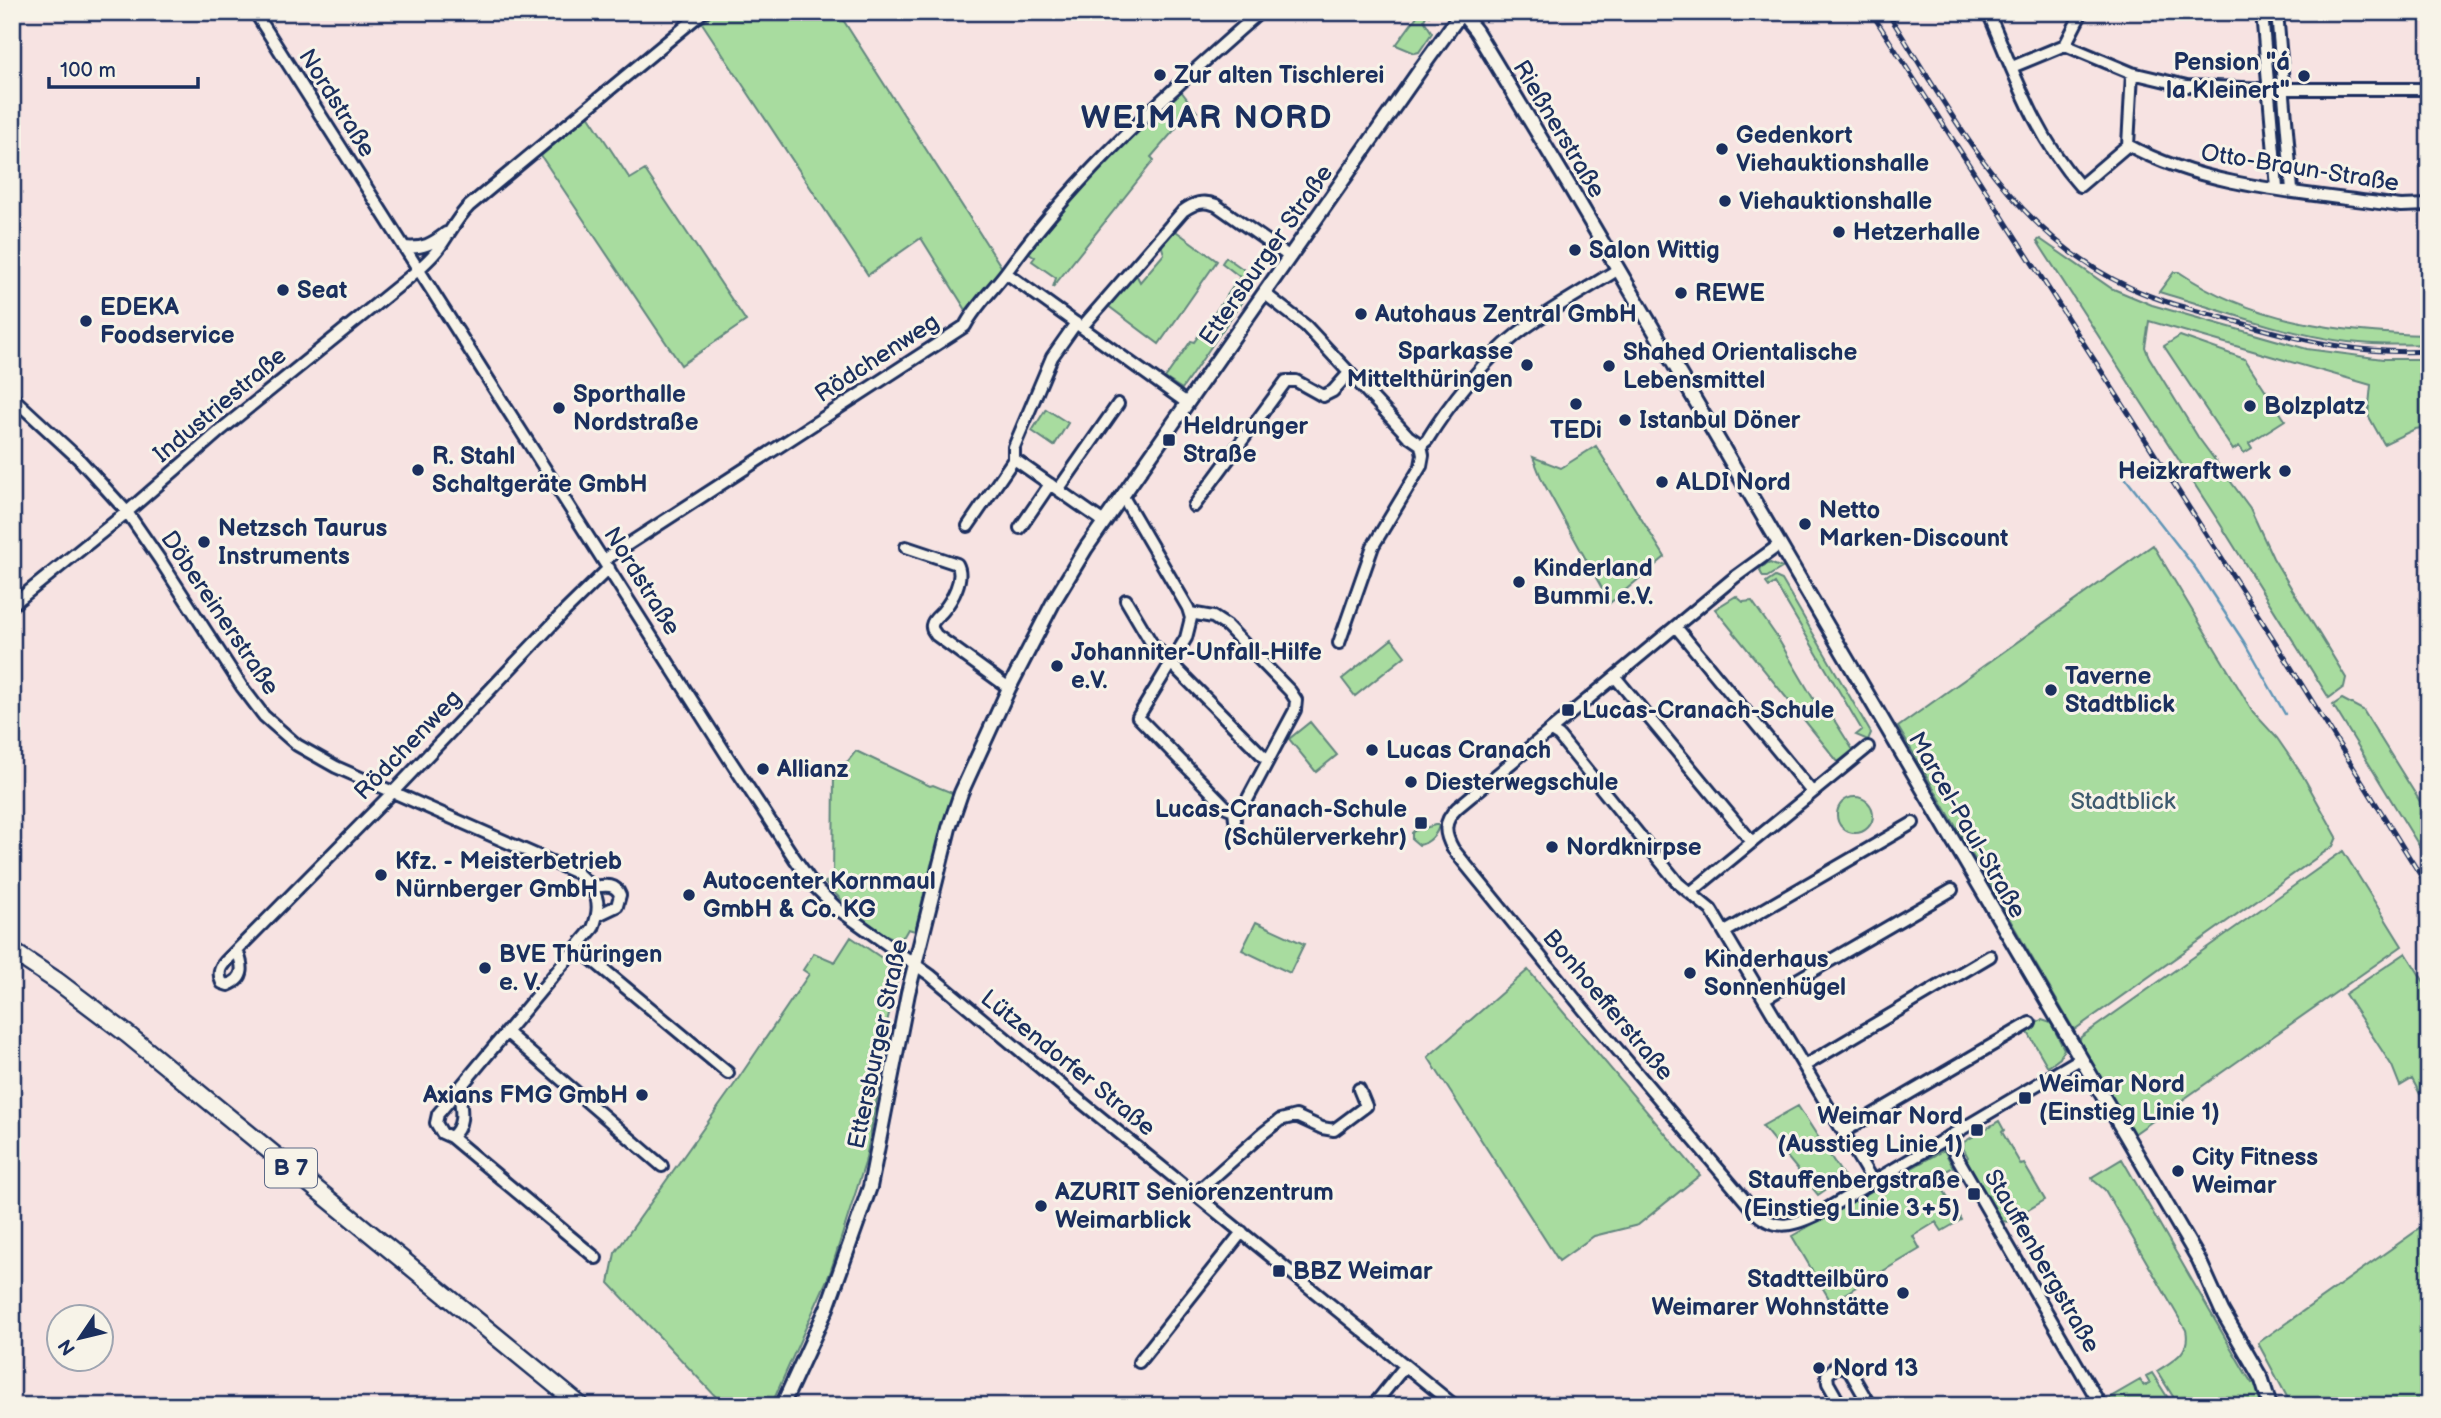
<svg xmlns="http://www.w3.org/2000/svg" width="2441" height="1418" viewBox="0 0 2441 1418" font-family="'Balsamiq Sans',sans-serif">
	<rect width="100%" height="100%" fill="#f7e3e2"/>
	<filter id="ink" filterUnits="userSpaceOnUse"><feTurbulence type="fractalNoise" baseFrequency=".0143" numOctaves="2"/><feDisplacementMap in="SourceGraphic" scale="14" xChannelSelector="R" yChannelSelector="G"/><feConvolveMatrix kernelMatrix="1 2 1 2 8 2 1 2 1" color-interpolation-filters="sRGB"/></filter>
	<g filter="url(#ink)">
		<path fill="#a8dc9f" stroke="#62867e" stroke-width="2" d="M715 12H838L1002 268 966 310 921 238 868 275 702 23Z
			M1420 12H1432L1429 16 1427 14 1424 20 1432 33 1419 52 1415 53 1396 45Z
			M2265 12H2274L2280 83H2272Z
			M1181 91 1197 112 1183 120 1151 157 1154 160 1053 287 1056 278 1032 261 1035 257 1028 252 1121 145Z
			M2281 94 2289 184 2280 183 2273 95Z
			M588 115 630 179 645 170 746 321 681 365 541 156Z
			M1173 229 1217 261 1159 344 1107 305 1135 272 1140 282 1164 254 1161 244Z
			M2040 239 2111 288 2152 305 2307 349 2383 359H2429V427L2415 429 2384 444 2368 415 2371 385 2149 321 2145 347 2149 357 2198 437 2250 508 2273 558 2346 678 2344 687 2329 698 2217 519 2037 241Z
			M1226 257 1250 274 1247 279 1254 284 1182 389 1165 378 1191 341 1194 342 1240 277 1222 263Z
			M2174 272H2179C2252 322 2342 333 2429 335V344C2402 345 2375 345 2348 342 2284 334 2221 310 2159 292Z
			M2180 336 2245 359 2285 420 2249 443 2252 448 2244 453 2239 446 2233 450 2164 346Z
			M1046 409 1068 423 1054 446 1032 431Z
			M1596 446 1665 557 1610 603 1542 480 1533 457 1561 468Z
			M2153 545 2253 712 2277 738 2303 776 2337 837 2333 846 2074 1030 1898 727Z
			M1770 563 1782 568 1767 577H1763L1760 571 1761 567Z
			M1775 577 1782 580 1871 733 1868 740 1856 735 1862 730 1775 583 1769 587 1766 583Z
			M1736 596 1743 602 1752 601 1777 637 1821 712 1831 715 1853 750 1838 762 1715 609Z
			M1392 639 1405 656 1355 696 1342 679Z
			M2342 699 2363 710 2429 816V862L2333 705Z
			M1310 722 1337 755 1316 772 1289 739Z
			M856 751 930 786 933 785 955 794 931 865 915 931 908 929 904 936 898 939C874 935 841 900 824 882L833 881 834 770 848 761Z
			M1837 815a18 18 0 1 1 36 0a18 18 0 1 1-36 0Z
			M1435 825H1439C1437 835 1429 843 1419 845L1412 839V833L1414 831Z
			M2343 851 2402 946 2134 1134 2079 1042 2081 1037Z
			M1256 922 1304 944 1290 973 1242 950Z
			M851 937 892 965 898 977 877 1063 880 1083 865 1163 830 1273 771 1406H714L719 1400 609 1283 615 1253 734 1085 809 974 803 970 814 953 835 962Z
			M2406 953 2429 990V1088L2420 1094 2412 1079 2400 1086 2392 1066 2345 994Z
			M1528 970 1700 1175 1638 1225 1594 1236 1559 1261 1428 1057Z
			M2042 1020 2051 1023 2064 1049 2060 1058 2048 1067 2026 1029Z
			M1798 1106 1844 1177 1818 1195 1762 1126Z
			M1999 1121 2004 1130 2002 1132 2021 1165 2024 1164 2045 1200 2021 1214 2014 1204 2006 1209 2012 1219 2007 1222 2000 1220 1966 1159 1968 1157 1963 1148 1964 1142Z
			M1944 1150 1953 1167 1936 1177 1961 1220 1942 1231 1936 1222 1913 1236 1920 1249 1831 1302 1792 1236Z
			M2122 1159 2246 1374 2252 1383 2255 1382 2262 1406H2179L2157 1371C2174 1360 2191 1352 2186 1330L2105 1190 2093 1180 2092 1177Z
			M2429 1222V1406H2292L2258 1343Z
			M2152 1373 2173 1406H2107L2109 1398 2140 1380 2144 1386 2150 1383 2146 1376Z"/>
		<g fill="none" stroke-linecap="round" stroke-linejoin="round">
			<path stroke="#6195b6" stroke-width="2.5" d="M2126 479 2196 569 2244 642 2285 714"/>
			<defs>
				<path id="minor" d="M255 12 728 757 795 859 815 887 839 910 930 975 1079 1100 1455 1406
					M1988 12C2014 72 2035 136 2080 186L2128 145 2132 73
					M2262 12 2277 188
					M2277 12 2292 190
					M2065 45 2132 73 2187 86 2270 89H2429
					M2012 67 2065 45 2082 12
					M2128 145C2207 189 2311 193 2401 206L2429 205
					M404 247C423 249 432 244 446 233
					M1006 273 1187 403
					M1264 293 1306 326 1408 436 1421 445
					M1082 327 1183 211C1194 203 1203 200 1216 205L1290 257
					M12 397 78 458 127 512 160 560 242 687 264 716 297 745 336 767 577 873C597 890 603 903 593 928L438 1114 436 1123 442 1133 451 1137 596 1258
					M1421 445 1427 440C1449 404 1484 360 1517 334 1548 310 1584 291 1617 270
					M1014 459 1104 522
					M1058 490 1118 404
					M1122 495 1188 608 1191 618 1186 638 1138 717 1226 807 1234 810 1235 820
					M1194 506 1286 381H1296L1323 396 1333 391 1349 373
					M968 526 1014 459V447L1052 357 1076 323
					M1020 528 1050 484
					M1779 545 1735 577 1457 808C1443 822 1444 833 1453 849L1584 1010 1753 1210C1775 1233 1795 1225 1820 1213L2080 1059
					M906 547 957 564C965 578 952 600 943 611 940 615 933 619 932 625 931 630 934 631 936 635L1009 688
					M604 560 965 326C976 305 993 290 1007 271 1076 174 1170 91 1260 12
					M1126 600 1152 644 1268 761
					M12 605 127 512 222 429 406 280C418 270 430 260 439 248 450 233 456 219 469 206L703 12
					M1190 613 1213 617 1227 626 1290 691 1296 700 1295 710 1246 802 1241 808 1234 810
					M1676 627 1812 792
					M1339 643 1373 546 1421 466 1423 455 1421 445
					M1616 678 1752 842
					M1551 731 1559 736 1678 883 1711 910 1873 1182
					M591 887C603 886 615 882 620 895L617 906 598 915
					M1690 893 1868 747
					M1725 932 1913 823
					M578 948 728 1073
					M237 950C243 966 246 978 228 985L222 983C216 970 222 965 231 956L393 792 564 612 609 568
					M1764 999 1952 890
					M506 1032 662 1166
					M1804 1066 1990 956
					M1843 1132 2030 1023
					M451 1137C466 1125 461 1108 459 1090
					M1946 1138 2101 1406
					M1195 1194 1262 1134 1280 1120 1296 1116 1322 1128 1334 1130 1366 1106 1359 1089
					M1139 1362 1242 1232
					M1373 1406 1405 1366
					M1841 1406 1828 1383 1827 1375 1834 1368 1843 1366 1850 1371 1870 1406"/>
				<path id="tertiary" d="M1461 12 1476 31 1570 187 2199 1260 2222 1311 2262 1380 2270 1406
					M782 1406 827 1308 870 1187 908 993 949 828 961 793 1009 688 1054 601 1086 548 1420 70 1462 12"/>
				<path id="primary" d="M12 951 57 981 127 1034 581 1406"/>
			</defs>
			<use href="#minor" stroke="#1b2f5e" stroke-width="16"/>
			<use href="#tertiary" stroke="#1b2f5e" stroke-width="18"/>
			<use href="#primary" stroke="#1b2f5e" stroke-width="21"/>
			<use href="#minor" stroke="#f7f3e8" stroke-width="10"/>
			<use href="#tertiary" stroke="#f7f3e8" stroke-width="12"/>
			<use href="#primary" stroke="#f7f3e8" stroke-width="16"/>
			<defs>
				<path id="rail" d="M1871 12 2274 640 2429 889
					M1887 12C1954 116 2011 233 2129 287 2165 304 2203 312 2241 323 2303 341 2363 355 2429 351"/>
			</defs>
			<use href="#rail" stroke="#1b2f5e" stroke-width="5"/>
			<use href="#rail" stroke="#f7f3e8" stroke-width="2.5" stroke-dasharray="8" stroke-linecap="butt"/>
		</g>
	</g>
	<g fill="#1b2f5e" stroke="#f7f3e8" stroke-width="2.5">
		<circle cx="1160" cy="75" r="7"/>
		<circle cx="2304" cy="76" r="7"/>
		<circle cx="1722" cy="149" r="7"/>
		<circle cx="1725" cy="201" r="7"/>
		<circle cx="1839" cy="232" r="7"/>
		<circle cx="1575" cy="250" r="7"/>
		<circle cx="283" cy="290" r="7"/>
		<circle cx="1681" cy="293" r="7"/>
		<circle cx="1361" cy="314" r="7"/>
		<circle cx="86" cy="321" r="7"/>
		<circle cx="1527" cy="365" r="7"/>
		<circle cx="1609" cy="366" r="7"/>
		<circle cx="1576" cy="404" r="7"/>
		<circle cx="2250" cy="406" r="7"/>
		<circle cx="559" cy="408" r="7"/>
		<circle cx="1625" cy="420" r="7"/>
		<rect x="1162" y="433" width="14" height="14" rx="3.5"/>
		<circle cx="418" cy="470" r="7"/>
		<circle cx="2285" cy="471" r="7"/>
		<circle cx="1662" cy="482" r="7"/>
		<circle cx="1805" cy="524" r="7"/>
		<circle cx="204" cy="542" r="7"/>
		<circle cx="1519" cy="582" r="7"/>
		<circle cx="1057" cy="666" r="7"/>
		<circle cx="2051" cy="690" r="7"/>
		<rect x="1561" y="703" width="14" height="14" rx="3.5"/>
		<circle cx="1372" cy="750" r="7"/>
		<circle cx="763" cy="769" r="7"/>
		<circle cx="1411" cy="782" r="7"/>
		<rect x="1414" y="816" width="14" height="14" rx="3.5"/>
		<circle cx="1552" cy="847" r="7"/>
		<circle cx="381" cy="875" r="7"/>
		<circle cx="689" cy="895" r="7"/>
		<circle cx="485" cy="968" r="7"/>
		<circle cx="1690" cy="973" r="7"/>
		<circle cx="642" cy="1095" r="7"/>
		<rect x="2018" y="1091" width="14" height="14" rx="3.5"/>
		<rect x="1970" y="1123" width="14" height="14" rx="3.5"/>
		<circle cx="2178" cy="1171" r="7"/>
		<rect x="1967" y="1187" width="14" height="14" rx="3.5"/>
		<circle cx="1041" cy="1206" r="7"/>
		<rect x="1272" y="1264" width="14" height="14" rx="3.5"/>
		<circle cx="1903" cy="1293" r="7"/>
		<circle cx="1819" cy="1368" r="7"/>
	</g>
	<g text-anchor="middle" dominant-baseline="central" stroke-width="6" stroke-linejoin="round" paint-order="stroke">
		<rect fill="#f7f3e8" stroke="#5d6a87" stroke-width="2" x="265" y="1148.5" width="52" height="39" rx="5"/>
		<g font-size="23" font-weight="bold" fill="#1b2f5e">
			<text x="291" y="1168">B 7</text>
		</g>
		<g font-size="24" font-weight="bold" fill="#1b2f5e" stroke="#f7f3e8" text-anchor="start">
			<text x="2290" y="62" text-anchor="end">Pension "á<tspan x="2290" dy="28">la Kleinert"</tspan></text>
			<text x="1174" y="75">Zur alten Tischlerei</text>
			<text x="1736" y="135">Gedenkort<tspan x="1736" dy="28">Viehauktionshalle</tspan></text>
			<text x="1739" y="201">Viehauktionshalle</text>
			<text x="1853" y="232">Hetzerhalle</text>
			<text x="1589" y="250">Salon Wittig</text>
			<text x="297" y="290">Seat</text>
			<text x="1695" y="293">REWE</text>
			<text x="100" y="307">EDEKA<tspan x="100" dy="28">Foodservice</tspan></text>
			<text x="1375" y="314">Autohaus Zentral GmbH</text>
			<text x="1513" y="351" text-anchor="end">Sparkasse<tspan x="1513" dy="28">Mittelthüringen</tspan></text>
			<text x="1623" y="352">Shahed Orientalische<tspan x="1623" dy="28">Lebensmittel</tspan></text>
			<text x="573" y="394">Sporthalle<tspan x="573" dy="28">Nordstraße</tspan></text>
			<text x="2264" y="406">Bolzplatz</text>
			<text x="1639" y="420">Istanbul Döner</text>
			<text x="1183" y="426">Heldrunger<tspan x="1183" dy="28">Straße</tspan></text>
			<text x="1576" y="430" text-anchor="middle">TEDi</text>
			<text x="432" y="456">R. Stahl<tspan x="432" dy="28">Schaltgeräte GmbH</tspan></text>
			<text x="2271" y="471" text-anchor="end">Heizkraftwerk</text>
			<text x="1676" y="482">ALDI Nord</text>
			<text x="1819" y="510">Netto<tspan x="1819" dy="28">Marken-Discount</tspan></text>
			<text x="218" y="528">Netzsch Taurus<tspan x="218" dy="28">Instruments</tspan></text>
			<text x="1533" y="568">Kinderland<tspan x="1533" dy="28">Bummi e.V.</tspan></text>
			<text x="1071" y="652">Johanniter-Unfall-Hilfe<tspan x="1071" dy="28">e.V.</tspan></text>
			<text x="2065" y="676">Taverne<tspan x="2065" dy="28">Stadtblick</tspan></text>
			<text x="1582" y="710">Lucas-Cranach-Schule</text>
			<text x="1386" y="750">Lucas Cranach</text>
			<text x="777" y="769">Allianz</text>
			<text x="1425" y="782">Diesterwegschule</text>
			<text x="1407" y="809" text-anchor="end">Lucas-Cranach-Schule<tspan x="1407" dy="28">(Schülerverkehr)</tspan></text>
			<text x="1566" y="847">Nordknirpse</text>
			<text x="395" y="861">Kfz. - Meisterbetrieb<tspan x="395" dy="28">Nürnberger GmbH</tspan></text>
			<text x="703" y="881">Autocenter Kornmaul<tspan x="703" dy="28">GmbH &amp; Co. KG</tspan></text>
			<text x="499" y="954">BVE Thüringen<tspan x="499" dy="28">e. V.</tspan></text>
			<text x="1704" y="959">Kinderhaus<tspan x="1704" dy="28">Sonnenhügel</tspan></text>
			<text x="2039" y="1084">Weimar Nord<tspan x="2039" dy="28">(Einstieg Linie 1)</tspan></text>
			<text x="628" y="1095" text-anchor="end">Axians FMG GmbH</text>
			<text x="1963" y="1116" text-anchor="end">Weimar Nord<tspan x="1963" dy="28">(Ausstieg Linie 1)</tspan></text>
			<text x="2192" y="1157">City Fitness<tspan x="2192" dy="28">Weimar</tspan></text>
			<text x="1960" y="1180" text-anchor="end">Stauffenbergstraße<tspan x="1960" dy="28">(Einstieg Linie 3+5)</tspan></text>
			<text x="1055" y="1192">AZURIT Seniorenzentrum<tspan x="1055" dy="28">Weimarblick</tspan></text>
			<text x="1293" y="1271">BBZ Weimar</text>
			<text x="1889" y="1279" text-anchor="end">Stadtteilbüro<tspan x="1889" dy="28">Weimarer Wohnstätte</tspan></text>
			<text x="1833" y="1368">Nord 13</text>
		</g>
		<g font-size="24" fill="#1b2f5e" stroke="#f7f3e8">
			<text transform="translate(337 103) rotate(58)">Nordstraße</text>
			<text transform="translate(1559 129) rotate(59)">Rießnerstraße</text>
			<text transform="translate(2300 168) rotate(9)">Otto-Braun-Straße</text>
			<text transform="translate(1266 255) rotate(-55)">Ettersburger Straße</text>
			<text transform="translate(877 358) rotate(-33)">Rödchenweg</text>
			<text transform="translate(220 405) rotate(-40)">Industriestraße</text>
			<text transform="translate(642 581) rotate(58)">Nordstraße</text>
			<text transform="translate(220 613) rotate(56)">Döbereinerstraße</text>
			<text transform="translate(408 745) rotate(-46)">Rödchenweg</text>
			<text transform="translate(1967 825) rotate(60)">Marcel-Paul-Straße</text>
			<text transform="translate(1608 1005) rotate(50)">Bonhoefferstraße</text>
			<text transform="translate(878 1044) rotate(-78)">Ettersburger Straße</text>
			<text transform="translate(1068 1063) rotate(39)">Lützendorfer Straße</text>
			<text transform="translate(2042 1261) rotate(60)">Stauffenbergstraße</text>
		</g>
		<g font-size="24" fill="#3e5a6e" stroke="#f7f3e8">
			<text x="2123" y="801">Stadtblick</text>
		</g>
		<g font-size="32" font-weight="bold" letter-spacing="2" fill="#1b2f5e" stroke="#f7f3e8">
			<text x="1207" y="118">WEIMAR NORD</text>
		</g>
	</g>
	<rect width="2441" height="1418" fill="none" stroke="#f7f3e8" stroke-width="42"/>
	<rect x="21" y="21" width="2399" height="1376" fill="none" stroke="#1b2f5e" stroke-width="2.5" filter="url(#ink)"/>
	<g transform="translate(80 1338) rotate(235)"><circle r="33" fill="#f7f3e8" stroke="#9fa5b1" stroke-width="2"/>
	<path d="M0-5L12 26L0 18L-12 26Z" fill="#1b2f5e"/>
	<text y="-10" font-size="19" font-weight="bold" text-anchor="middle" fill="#1b2f5e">N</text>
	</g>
	<path d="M49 77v10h149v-10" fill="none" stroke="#1b2f5e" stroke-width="3.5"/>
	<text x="60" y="77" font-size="21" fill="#1b2f5e" stroke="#f7f3e8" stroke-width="5" paint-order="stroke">100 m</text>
</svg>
